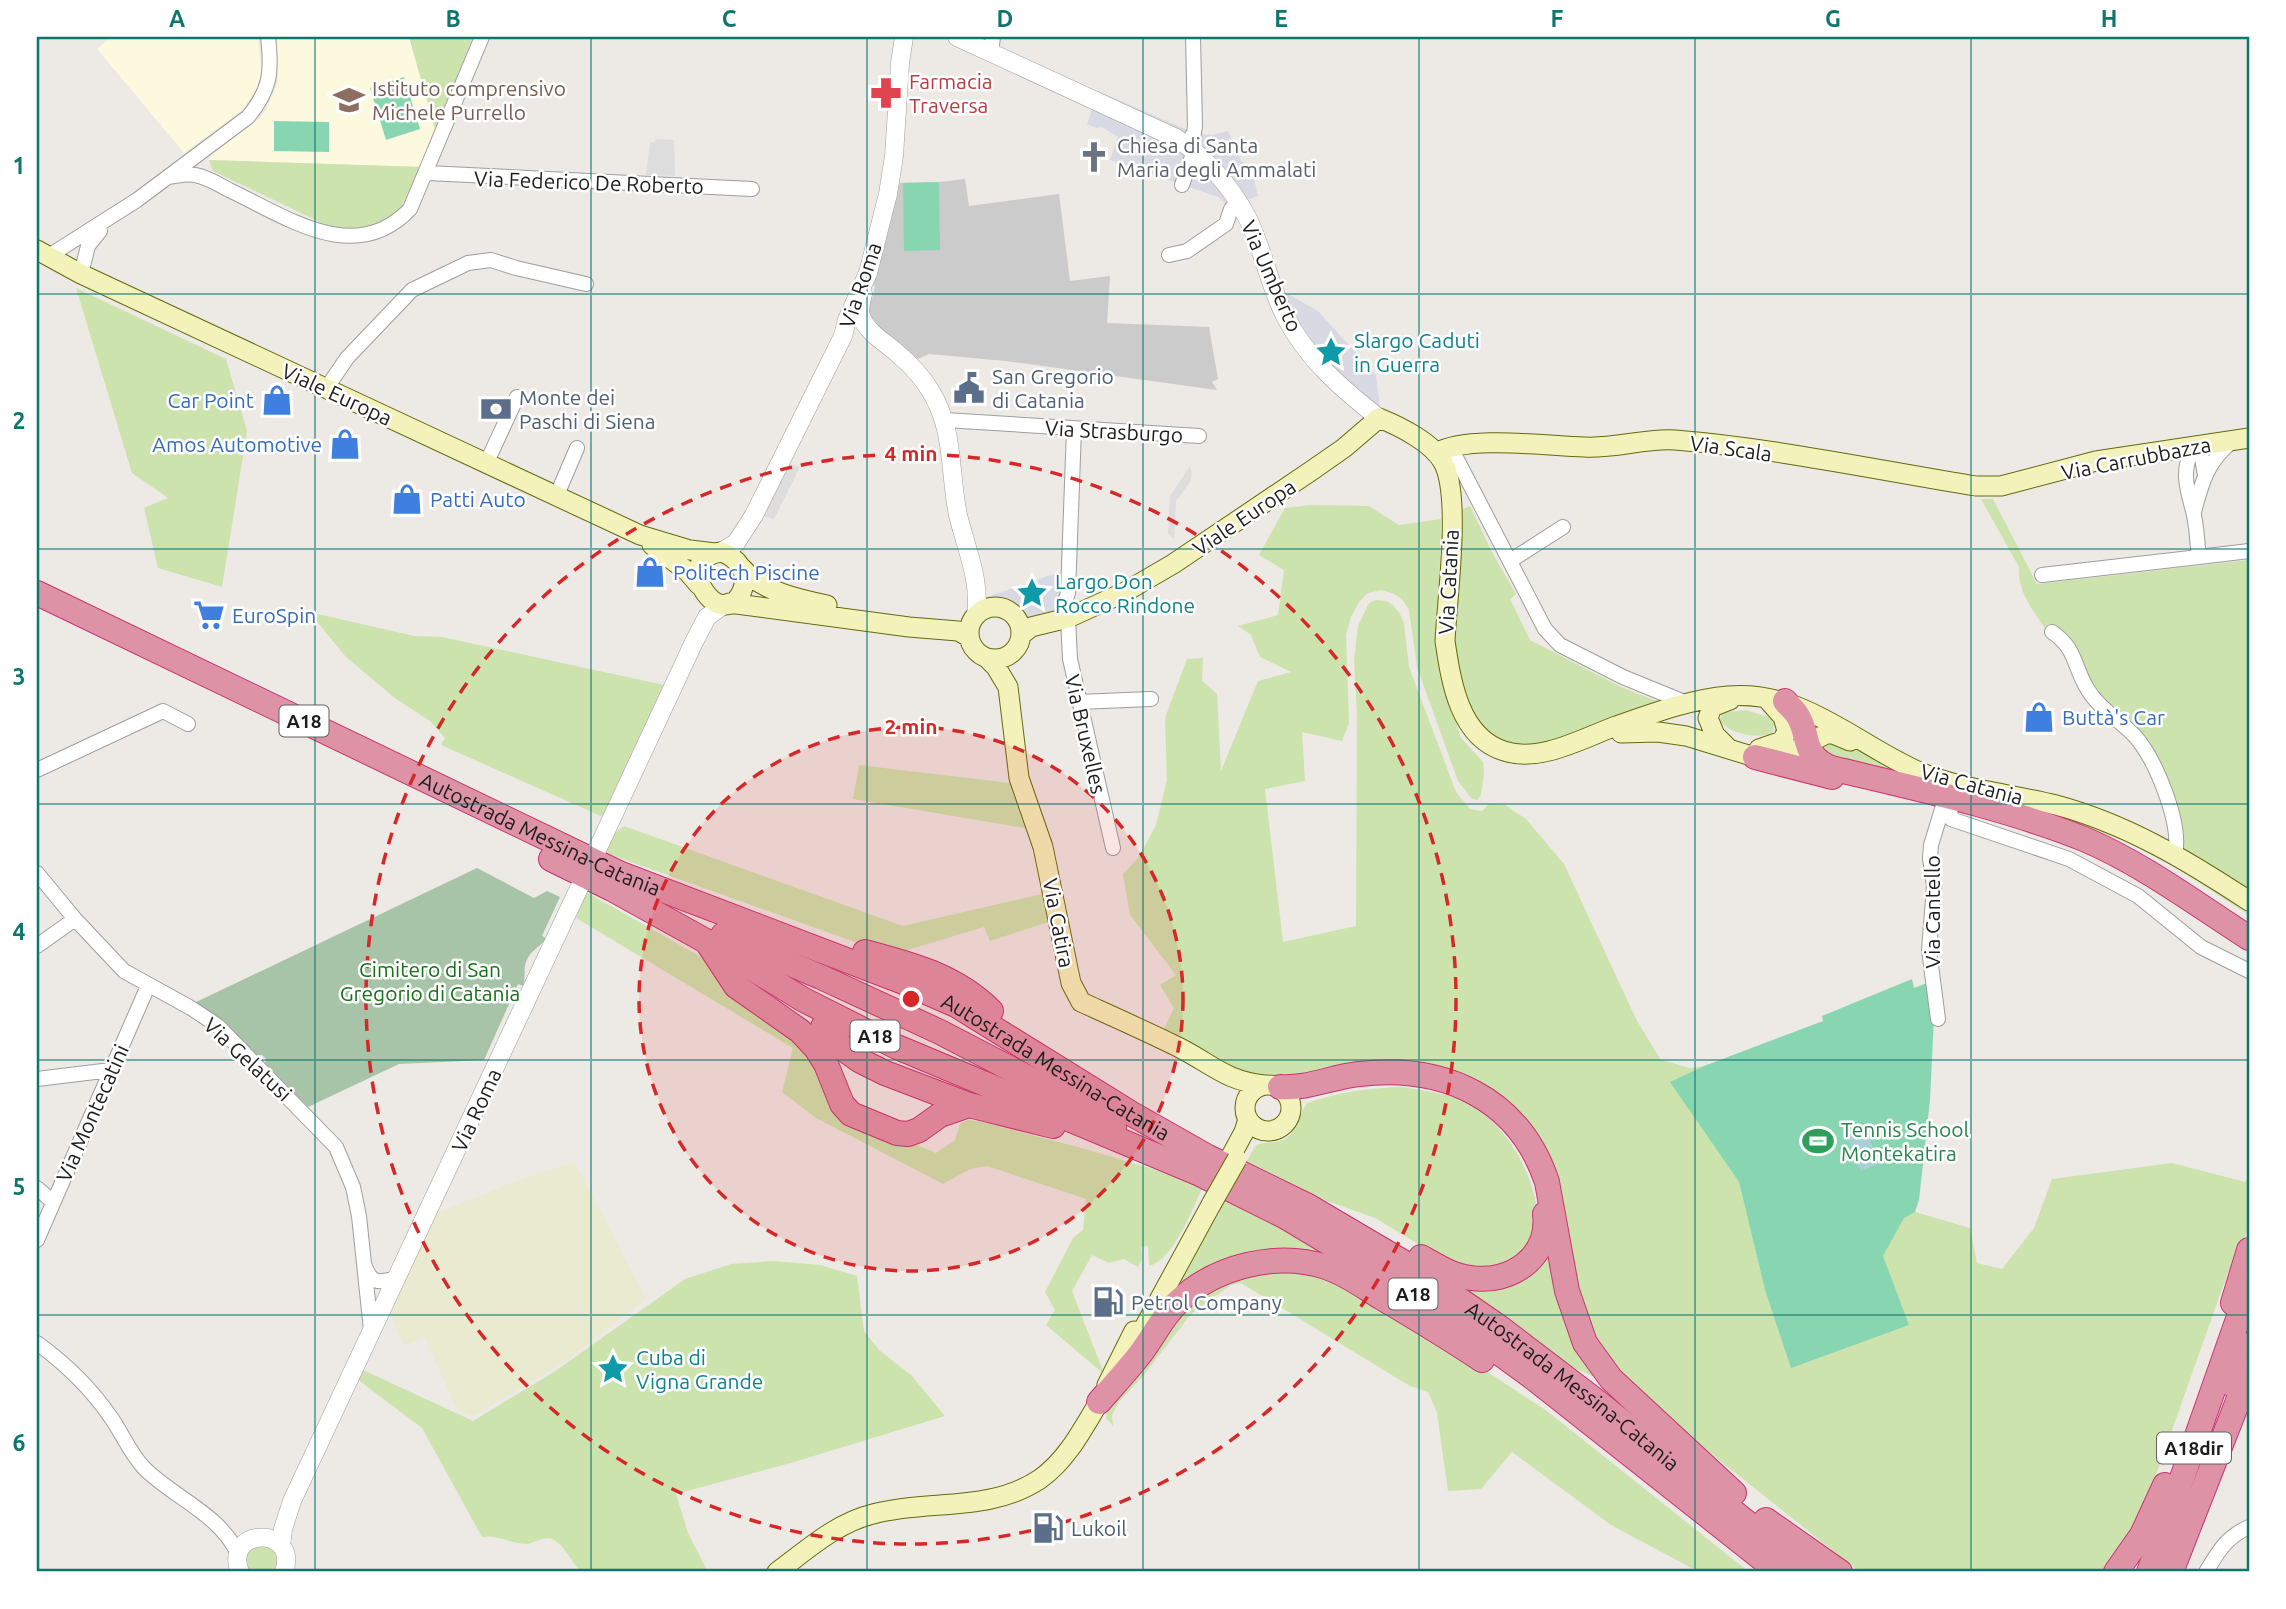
<svg xmlns="http://www.w3.org/2000/svg" width="2286" height="1609" viewBox="0 0 2286 1609" font-family="Ubuntu,sans-serif">
	<rect width="100%" height="100%" fill="#ede9e4"/>
	<path fill="#fcf9de" d="M111 37H258L261 65 260 78 256 90 241 111 184 153 97 49Z
		M277 37H409L436 132 422 167 209 160 212 154 260 118 266 110 278 82Z"/>
	<path fill="#cbcbcb" d="M965 179 969 206 1059 194 1070 281 1110 276 1107 323 1209 327 1218 379 1212 382 1217 390 1006 361 929 354 918 359 872 321 868 316 869 300 872 299 875 287 873 283 900 183 939 182Z"/>
	<path fill="#eaead0" d="M575 1162 646 1299 563 1363 473 1416 457 1410 425 1337 404 1346 389 1311 437 1213 527 1177Z"/>
	<path fill="#cce3ad" d="M409 37H473L436 132Z
		M209 160 422 167C400 217 382 242 322 223L213 171Z
		M76 288 226 359 247 431 222 587 158 568 144 508 168 498 132 473Z
		M1981 499H1993L2037 584 2249 560V891L2182 848 2157 759 2132 723 2088 682 2076 646 2067 634 2055 627 2045 628C2032 609 2017 590 2019 567Z
		M1311 505 1369 506 1399 525 1441 519 1438 642 1446 690 1461 738 1483 762 1484 773 1481 795 1477 800 1472 799 1458 781 1417 667 1409 610 1402 599 1392 593 1381 590 1368 593 1359 602 1351 617 1346 635 1349 723 1342 741 1302 732 1305 781 1265 789 1283 942 1356 926 1357 715 1354 660 1358 626 1369 603 1376 600 1386 601 1393 605 1400 614 1404 624 1409 667 1456 792 1470 809 1482 811 1489 804 1505 805 1526 819 1564 864 1637 1021 1661 1060 1690 1068 1704 1066 1671 1082 1739 1182 1765 1290 1792 1367 1883 1256 1904 1217 1915 1212 1970 1228 1977 1263 2002 1269 2034 1228 2052 1179 2172 1163 2245 1182 2249 1178V1222L2241 1254 2228 1272 2148 1498 2132 1530 2104 1572H1860L1628 1388 1587 1332 1552 1178 1490 1094 1329 1075 1280 1076 1270 1074 1251 1076 1240 1074 1163 1031 1174 1008 1160 985 1176 975 1130 915 1123 874 1139 857 1156 825 1167 780 1165 718 1187 659 1203 658 1202 681 1217 694 1221 771 1258 681 1291 672 1260 657 1251 635 1238 626 1278 615 1284 570 1259 555 1285 508Z
		M1470 506 1493 554 1516 594 1510 599 1530 640 1623 688 1667 705 1543 744 1518 746 1504 742 1490 735 1469 709 1461 684 1452 635 1460 510Z
		M309 612 414 636 442 637 664 685 603 817 441 745 445 738 430 721 396 699 346 657Z
		M1745 710 1769 717 1774 724 1773 732C1758 740 1730 734 1720 721L1721 713Z
		M1827 739 2047 809 2126 836 2249 908V915L2177 868 2124 841 2083 825 1829 759 1822 747Z
		M859 765 1019 784 1036 830 853 799Z
		M624 826 903 926 1046 893 1052 921 990 941 984 927 891 955 603 852 612 835Z
		M586 892 717 966 801 1035 850 1117 936 1153 955 1140 960 1124 967 1120 978 1121 1078 1147 1204 1184C1193 1207 1174 1260 1149 1266L1148 1246 1141 1247 1142 1259 1138 1267 1124 1259 1109 1263 1092 1255 1072 1291 1104 1374 1046 1325 1055 1310 1045 1292 1073 1238 1083 1230 1086 1199 987 1166 970 1169 943 1184 816 1118 782 1092 793 1048 576 918Z
		M1403 1087C1424 1091 1447 1093 1466 1102 1506 1122 1535 1175 1538 1218 1539 1228 1534 1240 1532 1250L1492 1272 1450 1263 1375 1218 1302 1192 1245 1164 1256 1145C1264 1142 1272 1143 1280 1141 1297 1136 1298 1115 1307 1103 1339 1092 1369 1088 1403 1087Z
		M1223 1198 1292 1234 1383 1291 1279 1254 1155 1320Z
		M1547 1247 1603 1381 1570 1366 1447 1280 1470 1284Z
		M774 1261 820 1265 857 1276 864 1331 879 1350 911 1375 945 1416 794 1462 676 1494 688 1533 708 1572H581C573 1564 565 1547 557 1542 546 1533 537 1543 526 1544 510 1544 498 1534 482 1537L422 1428 357 1379 361 1369 473 1421 557 1370 685 1279 731 1264Z
		M1258 1269 1316 1271 1419 1327 1547 1411 1749 1572H1699L1611 1525 1512 1452 1481 1489 1448 1491 1437 1413 1428 1392 1410 1386 1241 1283 1231 1285 1191 1314 1143 1376 1119 1402 1112 1415 1113 1426 1106 1418 1107 1409 1192 1297Z
		M262 1544C275 1550 281 1558 274 1572H246V1551Z"/>
	<path fill="#a7c4a9" d="M477 868 534 898 547 891 560 897 542 936 546 938C540 948 530 950 526 962 523 970 526 978 523 986L518 984 484 1060 399 1064 308 1107 265 1063 266 1059 262 1055H257L218 1018 194 1003Z"/>
	<path fill="#88d6b1" d="M404 77 420 129 386 140 370 88Z
		M274 121 329 122V152L274 151Z
		M939 182 940 250 904 251 903 183Z
		M1912 979 1914 988 1927 983 1934 1017 1930 1100 1919 1200 1915 1212 1904 1218 1883 1256 1909 1325 1791 1368 1765 1290 1739 1182 1670 1082 1704 1066 1823 1021 1822 1016Z"/>
	<path fill="#ddd" d="M655 139 674 140 675 176 646 175 650 143 656 141Z
		M789 464 800 467 774 519 763 516Z
		M1190 466 1192 474 1190 482 1176 501 1174 539 1168 534 1170 496Z"/>
	<path fill="#d8d9e3" d="M1098 91 1194 133 1212 135 1228 131 1241 161 1251 166 1258 196 1238 203 1231 209 1218 197 1110 160 1118 137 1102 127 1097 128 1087 124Z
		M1288 294 1318 311 1376 375 1380 408 1357 401 1278 299Z
		M1068 569 1062 611 1024 618 1014 616 1001 608H993L987 597Z"/>
	<path fill="#a8d0d7" d="M1864 1125 1880 1163 1861 1171 1846 1133Z"/>
	<g fill="none" stroke-linecap="round" stroke-linejoin="round">
		<defs>
			<path id="minor" d="M991 53 993 37
				M1186 144 1194 133 1195 126 1193 37
				M427 173 752 189
				M168 177C177 176 186 173 195 175 207 177 218 184 229 190 287 217 355 267 410 209L482 37
				M1182 185 1194 151
				M1169 255 1187 251 1226 224 1231 209 1238 203
				M49 256 137 200 248 117C271 89 272 71 268 37
				M81 274 88 246 100 231
				M326 389 347 358 412 290 468 263 491 260 516 268 586 284
				M945 420 1199 436
				M1450 446 1545 629 1560 645 1623 677 1689 704
				M486 464 517 397
				M556 497 577 448
				M2194 512C2202 481 2208 460 2234 440
				M2199 557 2249 551
				M1510 561 1563 527
				M2042 575 2199 557C2197 542 2197 526 2193 511 2186 485 2181 471 2194 445L2202 458 2205 475
				M1062 611 1068 593 1074 429
				M1068 618 1070 659 1113 848
				M2052 632C2077 649 2073 666 2088 690 2099 708 2119 720 2134 735 2155 758 2182 823 2175 854
				M1078 702 1151 699
				M37 770 163 711 188 724
				M1950 807 1951 819 2069 859 2138 896 2201 947 2249 971
				M37 873 75 919 124 971 191 1008 218 1026 336 1147 353 1187 359 1216 371 1330
				M37 946 75 919
				M1938 1019 1929 950 1934 886 1930 858 1931 845 1943 806
				M37 1079 111 1070
				M37 1188 53 1202
				M37 1240 148 986
				M364 1264C372 1285 378 1283 397 1278
				M37 1343C66 1364 91 1388 112 1419 123 1435 130 1453 144 1468 174 1498 220 1514 238 1554
				M2206 1572C2218 1552 2226 1537 2249 1527"/>
			<path id="tertiary" d="M957 37 1176 138C1205 157 1231 186 1247 217 1263 248 1269 285 1285 316 1307 359 1342 389 1379 418
				M863 294C861 301 859 309 861 316 866 332 886 343 898 354 910 364 922 377 930 390 955 430 949 472 958 515 966 548 981 581 976 615
				M721 552 736 543 754 515 843 336 847 320 868 273 888 194 894 156 900 63 904 37
				M597 850 694 642 707 617 725 604
				M281 1546 283 1529 292 1501 579 888
				M240 1572C222 1527 300 1525 284 1572"/>
			<path id="secondary" d="M37 250 81 274 640 535 690 550 715 553
				M1436 453C1468 435 1546 446 1584 447 1614 449 1645 438 1675 440 1774 448 1877 470 1976 486H2001L2096 461 2249 438
				M652 545 687 571 699 585
				M721 552C737 557 750 573 742 591 722 636 668 559 721 552Z
				M742 568C761 591 798 599 827 605
				M729 603 909 627 958 631 969 637
				M969 633a26 26 0 1 1 52 0a26 26 0 1 1-52 0Z
				M1021 635 1031 627 1068 618 1125 592 1173 564 1311 471 1344 448 1379 418C1399 426 1434 443 1444 464 1461 499 1447 599 1445 641 1451 681 1459 737 1504 751 1540 763 1583 738 1616 726 1651 714 1691 699 1728 696 1803 689 1858 746 1922 773 1964 790 2012 794 2056 805 2127 824 2188 861 2249 901
				M987 658 996 667 1008 687 1019 778 1043 847 1071 983 1081 1002C1114 1017 1148 1032 1180 1048 1213 1065 1226 1081 1265 1085
				M1621 733 1658 732 1686 736 1755 757 1790 753 1826 734H1833L1850 741
				M1728 748 1715 735 1708 718 1712 707 1730 700
				M1759 749 1782 741 1787 731 1783 717 1767 699
				M1245 1108a23 23 0 1 1 46 0a23 23 0 1 1-46 0Z
				M1231 1156 1244 1132 1248 1119
				M1134 1346 1212 1203
				M1107 1385 1134 1331
				M777 1572C807 1550 836 1523 873 1514 929 1499 989 1513 1040 1479 1071 1457 1087 1420 1107 1389"/>
			<g id="motorway">
				<path id="s1" d="M37 593 621 874 901 981 956 1005 1132 1114 1208 1157 1308 1206 1403 1262 1444 1289 1499 1327 1600 1404 1808 1572"/>
				<path d="M1785 701C1788 705 1793 709 1796 713 1812 736 1799 754 1831 768 1914 788 2004 807 2084 839 2143 864 2196 904 2249 938"/>
				<path d="M1755 757 1832 777"/>
				<path d="M551 859 612 889 722 950 804 1000 897 1047 1200 1174 1286 1217 1442 1311 1535 1379 1779 1572"/>
				<path d="M723 935 821 977 940 1032 1082 1106 1114 1127"/>
				<path d="M709 945 736 986 800 1031 816 1048 826 1064 842 1104 851 1114 897 1133 908 1134 919 1130 940 1115 969 1105"/>
				<path d="M865 952C911 964 956 976 991 1011"/>
				<path d="M823 1027 844 1049 859 1060 885 1073 969 1105 1053 1126"/>
				<path d="M1280 1087C1308 1089 1331 1077 1359 1074 1444 1064 1519 1098 1547 1182L1567 1291 1585 1343 1611 1379 1734 1493"/>
				<path d="M1421 1257C1437 1266 1452 1276 1471 1278 1511 1284 1550 1257 1545 1214"/>
				<path d="M2233 1303 2249 1250"/>
				<path d="M2231 1384 2249 1345"/>
				<path d="M1099 1402C1112 1387 1125 1373 1137 1358 1152 1340 1161 1318 1178 1302 1215 1266 1277 1251 1326 1267 1347 1274 1364 1287 1382 1298 1416 1318 1449 1338 1482 1360"/>
				<path d="M1766 1520 1840 1572"/>
				<path d="M2116 1572 2142 1535 2165 1485"/>
				<path d="M2149 1572 2249 1288"/>
				<path d="M2171 1572 2249 1373"/>
			</g>
		</defs>
		<use href="#minor" stroke="#9e9e9e" stroke-width="16"/>
		<use href="#tertiary" stroke="#9e9e9e" stroke-width="19"/>
		<use href="#secondary" stroke="#67690e" stroke-width="21"/>
		<use href="#motorway" stroke="#c83372" stroke-width="26"/>
		<use href="#minor" stroke="#fff" stroke-width="14"/>
		<use href="#tertiary" stroke="#fff" stroke-width="18"/>
		<use href="#secondary" stroke="#f3f2bb" stroke-width="19"/>
		<use href="#motorway" stroke="#de92a6" stroke-width="24"/>
		<defs>
			<path id="secondary-bridge" d="M1212 1203 1237 1159"/>
		</defs>
		<use href="#secondary-bridge" stroke="#67690e" stroke-width="21" stroke-linecap="butt"/>
		<use href="#secondary-bridge" stroke="#f3f2bb" stroke-width="19"/>
	</g>
	<path fill="none" stroke="#0f766e" stroke-width="2" stroke-opacity="0.55" d="M315 37V1572M591 37V1572M867 37V1572M1143 37V1572M1419 37V1572M1695 37V1572M1971 37V1572M37 294H2249M37 549H2249M37 804H2249M37 1060H2249M37 1315H2249"/>
	<circle cx="911" cy="999" r="272" fill="#d62828" fill-opacity=".12"/>
	<g fill="none" stroke="#d62828" stroke-width="3.5" stroke-dasharray="12 9">
		<circle cx="911" cy="999" r="272"/>
		<circle cx="911" cy="999" r="545"/>
	</g>
	<defs>
		<symbol id="pharmacy-bare" viewBox="-9 -9 18 18"><path d="M-2-6h4v4h4v4h-4v4h-4v-4h-4v-4h4Z" fill="#e0444e" stroke="#fff" stroke-width="2.5" paint-order="stroke"/></symbol>
		<symbol id="school-bare" viewBox="-9 -9 18 18"><path d="M0-5L7-2L0 1L-7-2ZM-4 1L0 2.5L4 1V4Q0 6-4 4Z" fill="#8d6e63" stroke="#fff" stroke-width="2.5" paint-order="stroke"/></symbol>
		<symbol id="church-bare" viewBox="-9 -9 18 18"><path d="M-1.2-6h2.4v3.5h3.3v2.4h-3.3V6h-2.4V-.1h-3.3v-2.4h3.3Z" fill="#6b7280" stroke="#fff" stroke-width="2.5" paint-order="stroke"/></symbol>
		<symbol id="sight-bare" viewBox="-9 -9 18 18"><path d="M0-6L1.8-2.2L6-1.7L2.9 1.2L3.7 5.4L0 3.3L-3.7 5.4L-2.9 1.2L-6-1.7L-1.8-2.2Z" fill="#0f9aa8" stroke="#fff" stroke-width="2.5" paint-order="stroke"/></symbol>
		<symbol id="civic-bare" viewBox="-9 -9 18 18"><path d="M-.6-6.5H3V-4.5H.6V-3L4-1V1h2V6H-6V1h2V-1L-.6-3ZM-1.2 2.5V6h2.4V2.5Z" fill="#5c6f8a" stroke="#fff" stroke-width="2.5" paint-order="stroke"/></symbol>
		<symbol id="shop-bare" viewBox="-9 -9 18 18"><path d="M-5-2.5h2.3a2.7 3.5 0 0 1 5.4 0H5L5.5 6h-11ZM-1.5-2.5h3a1.5 2.3 0 0 0-3 0Z" fill="#3f7fe0" stroke="#fff" stroke-width="2.5" paint-order="stroke"/></symbol>
		<symbol id="bank-bare" viewBox="-9 -9 18 18"><path d="M-6-4H6V4H-6ZM0-2.3a2.3 2.3 0 1 0 0 4.6a2.3 2.3 0 1 0 0-4.6Z" fill="#5c6f8a" stroke="#fff" stroke-width="2.5" paint-order="stroke"/></symbol>
		<symbol id="supermarket-bare" viewBox="-9 -9 18 18"><path d="M-6-5.5h2.5l.6 2H6L4.5 2H-2.5L-4.4-4H-6ZM-1.5 3.2a1.3 1.3 0 1 0 .1 0ZM3 3.2a1.3 1.3 0 1 0 .1 0Z" fill="#3f7fe0" stroke="#fff" stroke-width="2.5" paint-order="stroke"/></symbol>
		<symbol id="stadium-bare" viewBox="-9 -9 18 18"><path d="M0-5a6.5 5 0 1 0 0 10a6.5 5 0 1 0 0-10ZM-3.5-1.8h7v3.6h-7Z" fill="#2e9e5b" stroke="#fff" stroke-width="2.5" paint-order="stroke"/></symbol>
		<symbol id="fuel-bare" viewBox="-9 -9 18 18"><path d="M-5.5-6h7V0h2V4h1.3V-2.5L3-4.5l.8-.8L6-3V5H2.5V1h-1V6h-7ZM-4.2-4.7v3.2H.2V-4.7Z" fill="#5c6f8a" stroke="#fff" stroke-width="2.5" paint-order="stroke"/></symbol>
	</defs>
	<g fill-rule="evenodd">
		<use href="#pharmacy-bare" x="864" y="71" width="44" height="44"/>
		<use href="#school-bare" x="327" y="78" width="44" height="44"/>
		<use href="#church-bare" x="1072" y="135" width="44" height="44"/>
		<use href="#sight-bare" x="1309" y="330" width="44" height="44"/>
		<use href="#civic-bare" x="947" y="366" width="44" height="44"/>
		<use href="#shop-bare" x="255" y="378" width="44" height="44"/>
		<use href="#bank-bare" x="474" y="387" width="44" height="44"/>
		<use href="#shop-bare" x="323" y="422" width="44" height="44"/>
		<use href="#shop-bare" x="385" y="477" width="44" height="44"/>
		<use href="#shop-bare" x="628" y="550" width="44" height="44"/>
		<use href="#sight-bare" x="1010" y="571" width="44" height="44"/>
		<use href="#supermarket-bare" x="187" y="593" width="44" height="44"/>
		<use href="#shop-bare" x="2017" y="695" width="44" height="44"/>
		<use href="#stadium-bare" x="1796" y="1119" width="44" height="44"/>
		<use href="#fuel-bare" x="1086" y="1280" width="44" height="44"/>
		<use href="#sight-bare" x="591" y="1347" width="44" height="44"/>
		<use href="#fuel-bare" x="1026" y="1506" width="44" height="44"/>
	</g>
	<g text-anchor="middle" dominant-baseline="central" stroke-width="5" stroke-linejoin="round" paint-order="stroke">
		<g fill="#fff" stroke="#616161" stroke-width="2">
			<rect x="279.5" y="705.5" width="49" height="31" rx="5"/>
			<rect x="850.5" y="1020.5" width="49" height="31" rx="5"/>
			<rect x="1388.5" y="1278.5" width="49" height="31" rx="5"/>
			<rect x="2157" y="1432.5" width="74" height="31" rx="5"/>
		</g>
		<g font-size="19" font-weight="bold" fill="#1d1d1d">
			<text x="304" y="721">A18</text>
			<text x="875" y="1036">A18</text>
			<text x="1413" y="1294">A18</text>
			<text x="2194" y="1448">A18dir</text>
		</g>
		<g font-size="21" fill="#be3a42" stroke="#fff" text-anchor="start">
			<text x="909" y="81">Farmacia<tspan x="909" dy="24">Traversa</tspan></text>
		</g>
		<g font-size="21" fill="#785e54" stroke="#fff" text-anchor="start">
			<text x="372" y="88">Istituto comprensivo<tspan x="372" dy="24">Michele Purrello</tspan></text>
		</g>
		<g font-size="21" fill="#5b616d" stroke="#fff" text-anchor="start">
			<text x="1117" y="145">Chiesa di Santa<tspan x="1117" dy="24">Maria degli Ammalati</tspan></text>
		</g>
		<g font-size="21" fill="#1d1d1d" stroke="#fff">
			<text transform="translate(589 182) rotate(2)">Via Federico De Roberto</text>
			<text transform="translate(1272 276) rotate(66)">Via Umberto</text>
			<text transform="translate(860 285) rotate(-71)">Via Roma</text>
			<text transform="translate(337 394) rotate(25)">Viale Europa</text>
			<text transform="translate(1114 431) rotate(3)">Via Strasburgo</text>
			<text transform="translate(1731 448) rotate(8)">Via Scala</text>
			<text transform="translate(2136 458) rotate(-11)">Via Carrubbazza</text>
			<text transform="translate(1244 517) rotate(-34)">Viale Europa</text>
			<text transform="translate(1448 582) rotate(-87)">Via Catania</text>
			<text transform="translate(1086 734) rotate(77)">Via Bruxelles</text>
			<text transform="translate(1972 784) rotate(15)">Via Catania</text>
			<text stroke="none"><textPath href="#s1" startOffset="558">Autostrada Messina-Catania</textPath></text>
			<text transform="translate(1932 912) rotate(-90)">Via Cantello</text>
			<text transform="translate(1059 923) rotate(79)">Via Catira</text>
			<text transform="translate(248 1059) rotate(43)">Via Gelatusi</text>
			<text stroke="none"><textPath href="#s1" startOffset="1125">Autostrada Messina-Catania</textPath></text>
			<text transform="translate(476 1110) rotate(-65)">Via Roma</text>
			<text transform="translate(92 1113) rotate(-66)">Via Montecatini</text>
			<text stroke="none"><textPath href="#s1" startOffset="1734">Autostrada Messina-Catania</textPath></text>
		</g>
		<g font-size="21" fill="#0d838f" stroke="#fff" text-anchor="start">
			<text x="1354" y="340">Slargo Caduti<tspan x="1354" dy="24">in Guerra</tspan></text>
			<text x="1055" y="581">Largo Don<tspan x="1055" dy="24">Rocco Rindone</tspan></text>
			<text x="636" y="1357">Cuba di<tspan x="636" dy="24">Vigna Grande</tspan></text>
		</g>
		<g font-size="21" fill="#4e5e75" stroke="#fff" text-anchor="start">
			<text x="992" y="376">San Gregorio<tspan x="992" dy="24">di Catania</tspan></text>
			<text x="519" y="397">Monte dei<tspan x="519" dy="24">Paschi di Siena</tspan></text>
			<text x="1131" y="1302">Petrol Company</text>
			<text x="1071" y="1528">Lukoil</text>
		</g>
		<g font-size="21" fill="#366cbe" stroke="#fff" text-anchor="start">
			<text x="254" y="400" text-anchor="end">Car Point</text>
			<text x="322" y="444" text-anchor="end">Amos Automotive</text>
			<text x="430" y="499">Patti Auto</text>
			<text x="673" y="572">Politech Piscine</text>
			<text x="232" y="615">EuroSpin</text>
			<text x="2062" y="717">Buttà's Car</text>
		</g>
		<g font-size="21" fill="#157115" stroke="#fff">
			<text x="430" y="969">Cimitero di San<tspan x="430" dy="24">Gregorio di Catania</tspan></text>
		</g>
		<g font-size="21" fill="#27864d" stroke="#fff" text-anchor="start">
			<text x="1841" y="1129">Tennis School<tspan x="1841" dy="24">Montekatira</tspan></text>
		</g>
	</g>
	<circle cx="911" cy="999" r="10" fill="#d62828" stroke="#fff" stroke-width="3.5"/>
	<g font-size="21" text-anchor="middle" font-weight="bold" fill="#d62828" stroke="#fff" stroke-width="5" stroke-linejoin="round" paint-order="stroke">
		<text x="911" y="461">4 min</text>
		<text x="911" y="734">2 min</text>
	</g>
	<rect width="2286" height="1609" fill="none" stroke="#ffffff" stroke-width="77"/>
	<rect x="38" y="38" width="2210" height="1532" fill="none" stroke="#0f766e" stroke-width="2.5"/>
	<g font-size="23" text-anchor="middle" font-weight="bold" fill="#0f766e">
		<text x="177" y="27">A</text>
		<text x="453" y="27">B</text>
		<text x="729" y="27">C</text>
		<text x="1005" y="27">D</text>
		<text x="1281" y="27">E</text>
		<text x="1557" y="27">F</text>
		<text x="1833" y="27">G</text>
		<text x="2109" y="27">H</text>
		<text x="19" y="174">1</text>
		<text x="19" y="429">2</text>
		<text x="19" y="685">3</text>
		<text x="19" y="940">4</text>
		<text x="19" y="1195">5</text>
		<text x="19" y="1451">6</text>
	</g>
</svg>
